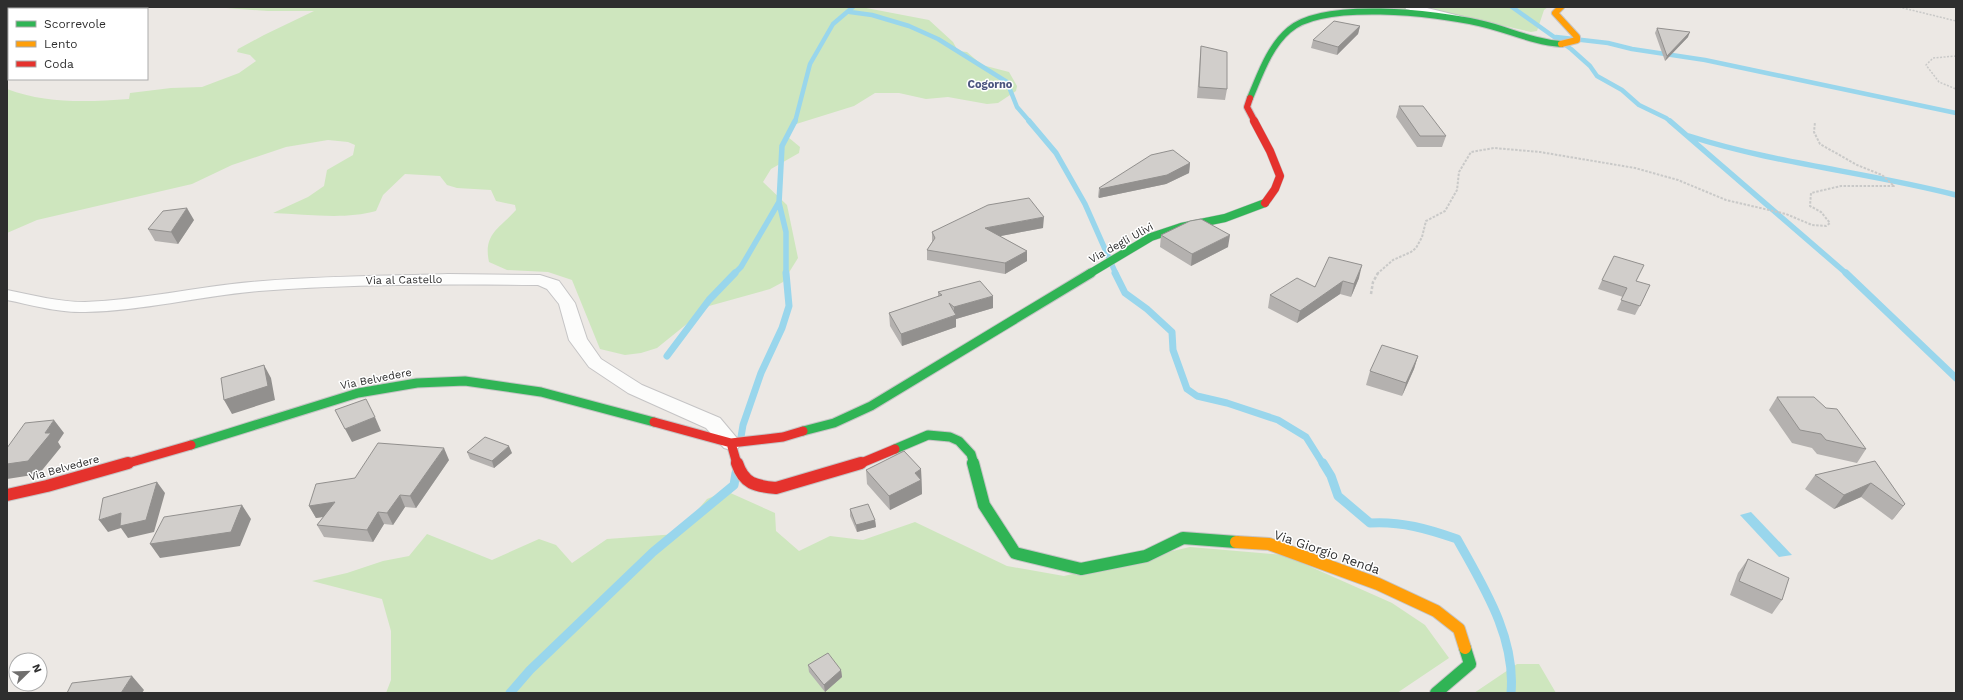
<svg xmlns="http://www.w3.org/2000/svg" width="1963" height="700" viewBox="0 0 1963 700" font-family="'Work Sans',sans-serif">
	<rect width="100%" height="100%" fill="#ece8e4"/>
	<path fill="#cee6be" d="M213 7H861L929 20 953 42 958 51 967 52 982 65 1009 72 1017 86 1016 91 998 103 987 104 948 97 926 99 899 93H875L854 106 793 125 788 137 800 147 799 153 771 169 763 182 787 205 798 258 783 282 770 289 709 306 657 348 641 353 625 355 600 349 572 280 548 272 507 270 489 262C483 234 499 229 516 210L515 205 496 201 491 190 457 188 447 185 440 176 405 174 383 195 376 211C344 220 306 214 273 213L308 197 324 186 327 170 353 155 355 145 348 142 328 140 286 147 232 165 192 184 37 220 7 233V89C46 104 88 102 129 99L130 93 171 88 202 87 239 73 256 61 250 55 237 52 238 49 264 35 314 11H268Z
		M1374 7H1548L1544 10 1537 31 1531 32 1460 16Z
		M726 491 775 513 776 531 799 551 830 536 863 540 915 522 1007 566 1064 576 1190 547 1284 555 1392 603 1425 625 1449 658 1397 693H386L391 680V631L382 599 312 581 347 573 383 561 409 556 427 534 492 560 539 539 556 545 572 563 607 539 677 534 707 499Z
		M1517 664H1539L1556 693H1474Z"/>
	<path fill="#99d6ec" d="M1751 512 1792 555 1779 557 1740 515Z"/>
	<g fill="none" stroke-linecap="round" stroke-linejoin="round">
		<path stroke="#99d6ec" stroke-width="4.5" d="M1512 7 1571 49 1590 66 1597 76 1622 90 1639 105 1666 118 1671 122
			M850 12 872 15 909 26 938 39 1007 82 1017 107 1030 122
			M1556 37 1608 43 1632 49 1705 60 1956 113
			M795 122 810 64 833 24 853 7"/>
		<path stroke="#99d6ec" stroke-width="5.5" d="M1029 121 1056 153 1085 204 1116 274
			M1670 121 1847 274
			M1689 136C1776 164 1867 172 1956 195
			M734 274 741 267 779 202
			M786 274V232L779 203 782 146 795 121"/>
		<path stroke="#99d6ec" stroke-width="7" d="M1115 273 1125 293 1147 309 1172 332 1173 350 1187 389 1197 396 1227 403 1278 420 1306 437 1323 464
			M1846 273 1956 378
			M667 356 709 300 735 273
			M740 443 743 425 761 373 782 328 789 306 786 273"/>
		<path stroke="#99d6ec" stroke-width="9" d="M1323 463 1331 476 1338 496 1370 523C1401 521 1428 529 1457 539 1483 586 1516 637 1511 693
			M510 693 530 670 653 552 734 485 736 473"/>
		<defs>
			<path id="street" d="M1405 7H1423L1464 17 1465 19 1460 22 1406 9Z
				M448 274 540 275 559 281 575 303 587 339 601 359 642 385 720 418 741 443 738 448 731 450 724 448 706 428 628 393 589 367 569 340 559 304 547 289 538 285C445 284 352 284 259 291 201 296 143 311 85 312 59 313 32 305 7 300V290C32 295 59 302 85 302 141 300 195 287 251 282 316 276 382 276 448 274Z"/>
			<path id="fast-far3" d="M1250 98C1260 75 1269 47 1289 30 1322 0 1437 13 1479 23 1507 29 1532 42 1561 44"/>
			<path id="fast-far2" d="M1089 274 1151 237 1181 227 1225 218 1265 203"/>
			<path id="fast-far1" d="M803 431 834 423 871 406 1091 273
				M191 445 358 393 417 383 465 381 541 392 654 422
				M895 449 928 435 950 437 959 441 971 454 974 464"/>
			<path id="fast" d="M973 463 984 505 1015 553 1081 569 1146 556 1183 538 1236 542
				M1436 693 1470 664 1465 648"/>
			<path id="slow-far1" d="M1561 7 1555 13 1577 37V40L1561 44"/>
			<path id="slow" d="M1236 542 1269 544 1378 584 1436 611 1459 629 1465 648"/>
			<path id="jam-far3" d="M1250 98 1247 107 1255 122"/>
			<path id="jam-far2" d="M1254 121 1270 151 1280 176 1275 189 1265 203"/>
			<path id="jam-far1" d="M654 422 731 443 783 437 803 431
				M731 443 737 464
				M125 464 191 445
				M859 464 895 449"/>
			<path id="jam" d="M737 463C744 484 755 486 776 488L861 463
				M7 495 47 486 128 463"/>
		</defs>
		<use href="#street" stroke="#c5c4c5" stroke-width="2"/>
		<use href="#fast-far3" stroke="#c5c4c5" stroke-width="8"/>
		<use href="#fast-far2" stroke="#c5c4c5" stroke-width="9"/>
		<use href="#fast-far1" stroke="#c5c4c5" stroke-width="11"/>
		<use href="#fast" stroke="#c5c4c5" stroke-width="14"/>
		<use href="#slow-far1" stroke="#c5c4c5" stroke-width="8"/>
		<use href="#slow" stroke="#c5c4c5" stroke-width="14"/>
		<use href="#jam-far3" stroke="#c5c4c5" stroke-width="8"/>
		<use href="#jam-far2" stroke="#c5c4c5" stroke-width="9"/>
		<use href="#jam-far1" stroke="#c5c4c5" stroke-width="11"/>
		<use href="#jam" stroke="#c5c4c5" stroke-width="14"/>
		<path stroke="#c9c9c8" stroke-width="1.5" stroke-dasharray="2 1.5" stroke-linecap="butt" d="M1899 7 1956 21
			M1956 56 1933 58 1926 65 1939 82 1956 89"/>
		<path stroke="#c9c9c8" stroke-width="2" stroke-dasharray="2.5 1.5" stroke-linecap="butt" d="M1377 274 1393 260 1411 252 1416 248 1422 237 1426 221 1445 211 1457 190 1459 172 1471 152 1494 148 1540 152 1635 168 1678 180 1726 200 1786 214 1812 225 1826 226 1830 223 1821 212 1810 206 1811 193 1841 186H1894L1882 175 1857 165 1820 144 1814 132 1815 122"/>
		<path stroke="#c9c9c8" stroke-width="2.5" stroke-dasharray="3 2" stroke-linecap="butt" d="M1371 294 1373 282 1378 273"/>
		<use href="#street" fill="#fcfcfb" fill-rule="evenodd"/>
		<use href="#fast-far3" stroke="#30b455" stroke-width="6"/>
		<use href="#fast-far2" stroke="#30b455" stroke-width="8"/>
		<use href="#fast-far1" stroke="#30b455" stroke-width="9"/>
		<use href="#fast" stroke="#30b455" stroke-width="12"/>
		<use href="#slow-far1" stroke="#ff9f0a" stroke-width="6"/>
		<use href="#slow" stroke="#ff9f0a" stroke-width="12"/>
		<use href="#jam-far3" stroke="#e5322d" stroke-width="6"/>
		<use href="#jam-far2" stroke="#e5322d" stroke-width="8"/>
		<use href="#jam-far1" stroke="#e5322d" stroke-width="9"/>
		<use href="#jam" stroke="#e5322d" stroke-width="12"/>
	</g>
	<path fill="#b4b1af" d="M1360 26 1358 34 1337 55 1311 48 1313 40Z
		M1657 28 1688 37 1665 61 1655 33Z
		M1201 46 1227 89 1225 100 1197 98 1200 56Z
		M1399 106 1446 136 1442 147H1417L1396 117Z
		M1190 163 1189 173 1166 184 1099 198 1098 197 1099 188Z
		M194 220 178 244 155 241 148 229Z
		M1043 228 1000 236 1027 251V261L1005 274 927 260V250L932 242V232Z
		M1161 235 1228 247 1191 266 1160 247Z
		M1359 278 1351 297 1340 294 1297 323 1268 308 1270 295Z
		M1602 280 1636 281 1646 294 1635 315 1617 310 1623 297 1598 289Z
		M938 292 993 308 956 319V327L902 346 890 326 889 313 938 297Z
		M1418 356 1414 369 1402 396 1366 385 1370 371Z
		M1777 397 1866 449 1857 463 1817 454 1812 448 1792 443 1769 410Z
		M467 452 512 453 494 468 470 459Z
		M449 460 416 508 405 507 393 525 384 524 373 542 324 537 317 525 323 517 316 518 309 506 355 478Z
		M1875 461 1905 504 1892 520 1861 497 1834 509 1805 489 1815 475Z
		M921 469 922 494 890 510 867 484 866 470Z
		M850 509 875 520 876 527 857 532 850 516Z
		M1748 559 1782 600 1772 614 1730 595 1738 573Z
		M808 665 841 670 842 677 825 692 809 672Z"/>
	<path fill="#92908e" d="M1360 26 1358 34 1337 55 1338 47Z
		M1690 32 1688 37 1665 61 1667 56Z
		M1190 163 1189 173 1166 184 1099 198 1100 189Z
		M187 208 194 220 178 244 171 232Z
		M1044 217 1043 228 985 239V228Z
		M1230 235 1228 247 1191 266 1192 254Z
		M1027 251V261L1005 274V263Z
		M1362 265 1359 278 1351 297 1354 284Z
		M1343 281 1340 294 1297 323 1300 311Z
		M993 296V308L956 319V327L902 346 901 334 954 316V307Z
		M1418 356 1414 369 1402 396 1406 383Z
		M264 365 271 378 275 400 232 414 224 400Z
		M375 417 381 431 352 442 345 429Z
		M54 420 64 433 58 442 61 447 39 474 7 479V464L45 433Z
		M509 446 512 453 494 468 492 461Z
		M444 448 449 460 416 508 410 496Z
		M921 469 922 494 890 510 889 496 915 473Z
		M157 482 165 493 154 532 128 538 121 528 108 532 99 520 121 513Z
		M1871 483 1861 497 1834 509 1844 495Z
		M400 495 405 507 393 525 387 513Z
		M335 502 341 514 316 518 309 506Z
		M1905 504 1894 518 1892 520 1903 506Z
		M242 505 251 519 240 546 160 558 150 544Z
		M378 512 384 524 373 542 367 530Z
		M875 520 876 527 857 532 856 525Z
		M841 670 842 677 825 692 824 685Z
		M132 676 144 690 142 693H121Z"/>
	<path fill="#d1cecb" stroke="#92908e" d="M1334 21 1360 26 1338 47 1313 40Z
		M1657 28 1690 32 1667 56Z
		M1201 46 1227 52V89L1199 87Z
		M1399 106H1423L1446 136H1420Z
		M1173 150 1190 163 1167 175 1100 189 1099 188 1151 155Z
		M1029 198 1044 217 985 228 1027 251 1005 263 927 250 935 238 932 232 988 205Z
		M187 208 171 232 148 229 163 211Z
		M1201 219 1230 235 1192 254 1161 235 1190 221Z
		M1614 256 1644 265 1636 281 1650 285 1640 306 1621 300 1627 288 1602 280Z
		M1329 257 1362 265 1354 284 1343 281 1300 311 1270 295 1297 278 1315 287Z
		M980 281 993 296 954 307 949 303 956 315 901 334 889 313 942 295 938 292Z
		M1382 345 1418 356 1406 383 1370 371Z
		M264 365 268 386 224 400 221 378Z
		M1777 397H1814L1826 408 1837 409 1866 449 1826 440 1821 434 1800 430Z
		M366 399 375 417 345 429 335 410Z
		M54 420 45 433H51L28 461 7 464V448L25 423Z
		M485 437 509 446 492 461 467 452Z
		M378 443 444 448 410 496 400 495 387 513 378 512 367 530 317 525 335 502 309 506 316 484 355 478Z
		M904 451 921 469 915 473 921 480 889 496 866 470Z
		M1875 461 1905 504 1903 506 1871 483 1844 495 1815 475Z
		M157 482 146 520 120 526 121 513 99 520 103 498Z
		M868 504 875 520 856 525 850 509Z
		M242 505 231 532 150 544 164 517Z
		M1748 559 1789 578 1782 600 1739 581Z
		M828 653 841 670 824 685 808 665Z
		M132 676 121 693H67L72 683Z"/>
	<g text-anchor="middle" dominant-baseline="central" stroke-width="3" stroke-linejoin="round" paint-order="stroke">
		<g font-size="11" font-weight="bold" fill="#4d5680" stroke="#fff">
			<text x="990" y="84">Cogorno</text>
		</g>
		<g font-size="11" fill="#2e2e2e" stroke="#fff">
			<text transform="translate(1121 243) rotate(-29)">Via degli Ulivi</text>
			<text transform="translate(404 280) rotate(-1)">Via al Castello</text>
			<text transform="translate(376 379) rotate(-11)">Via Belvedere</text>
			<text transform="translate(64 468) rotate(-15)">Via Belvedere</text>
		</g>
		<g font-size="13" fill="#2e2e2e" stroke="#fff">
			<text transform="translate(1327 552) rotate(19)">Via Giorgio Renda</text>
		</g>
	</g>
	<rect width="1963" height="700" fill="none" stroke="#2e2e2e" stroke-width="16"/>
	<rect x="8" y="8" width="140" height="72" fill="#ffffff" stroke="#ababab"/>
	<rect x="16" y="21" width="20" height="6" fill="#30b455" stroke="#ababab"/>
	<text x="44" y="28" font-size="12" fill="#2e2e2e">Scorrevole</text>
	<rect x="16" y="41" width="20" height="6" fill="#ff9f0a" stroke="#ababab"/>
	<text x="44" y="48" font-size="12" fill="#2e2e2e">Lento</text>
	<rect x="16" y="61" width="20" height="6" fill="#e5322d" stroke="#ababab"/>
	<text x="44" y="68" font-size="12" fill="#2e2e2e">Coda</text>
	<g transform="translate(28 672) rotate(67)"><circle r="19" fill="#ffffff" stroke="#ababab"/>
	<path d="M0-3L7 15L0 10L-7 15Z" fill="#706f6e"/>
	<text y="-6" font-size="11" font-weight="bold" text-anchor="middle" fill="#2e2e2e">N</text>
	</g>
</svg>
